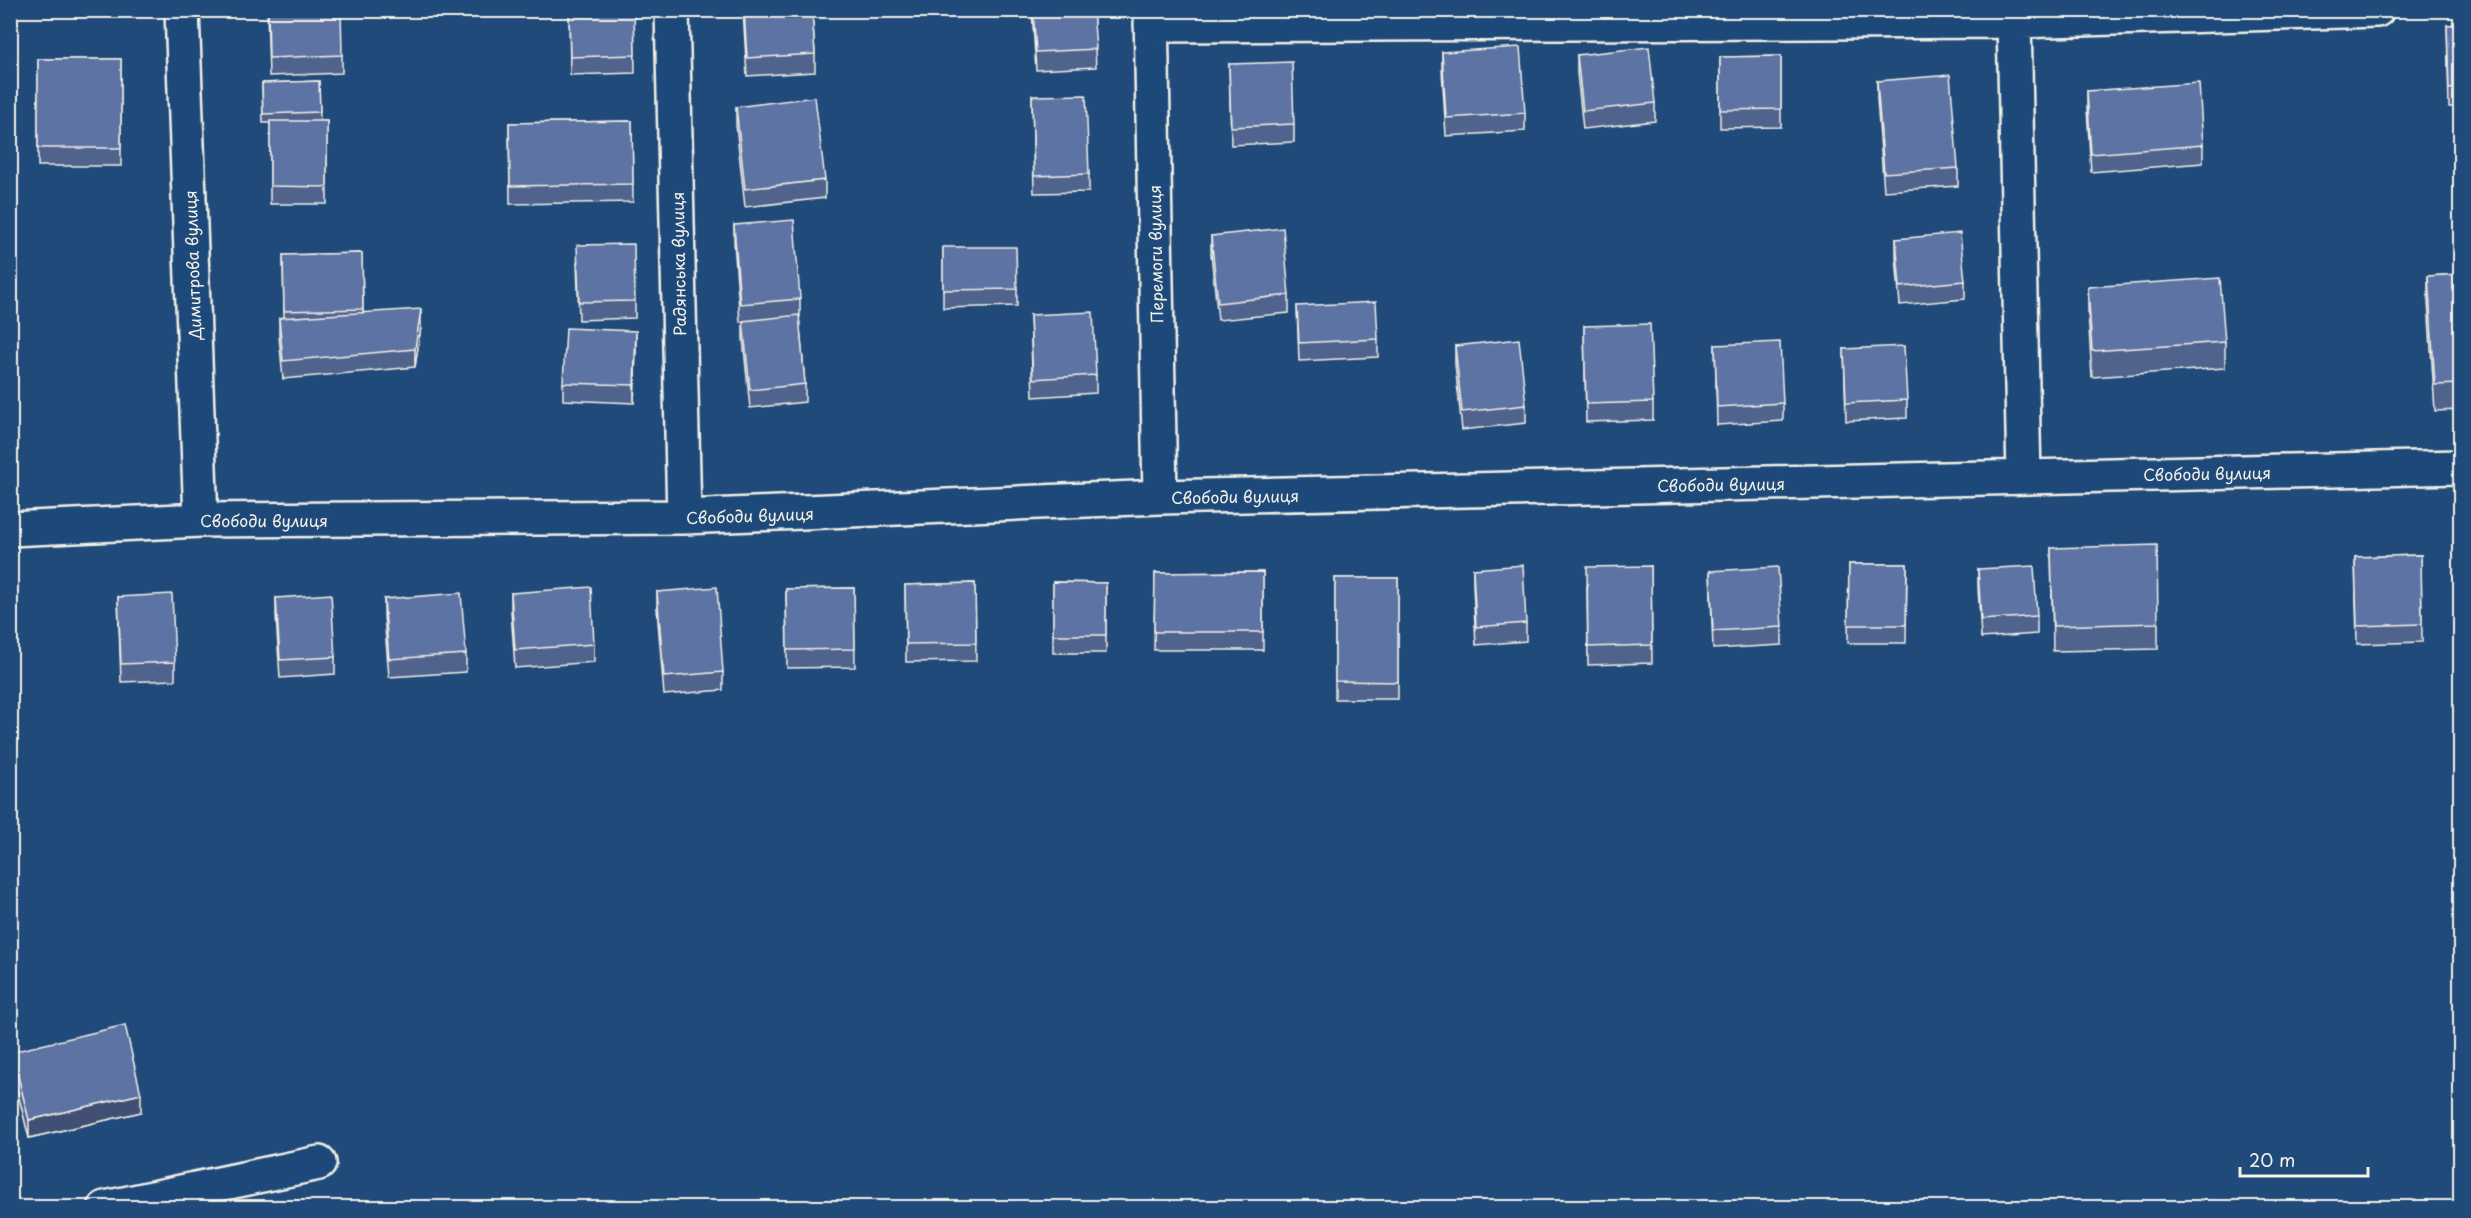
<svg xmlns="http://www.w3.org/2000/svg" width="2471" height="1218" viewBox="0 0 2471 1218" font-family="'Playpen Sans',sans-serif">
	<rect width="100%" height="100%" fill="#1f4a7a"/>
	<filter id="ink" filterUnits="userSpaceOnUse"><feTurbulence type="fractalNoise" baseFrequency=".0167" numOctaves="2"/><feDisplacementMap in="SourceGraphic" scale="12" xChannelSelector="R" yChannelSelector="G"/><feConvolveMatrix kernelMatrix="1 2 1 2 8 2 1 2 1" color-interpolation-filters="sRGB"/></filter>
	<g filter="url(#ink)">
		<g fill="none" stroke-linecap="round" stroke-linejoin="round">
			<defs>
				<path id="street" d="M182 10 201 520
					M672 10 684 517
					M1151 10 1160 497
					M2011 10 2014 21 2024 477
					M1151 25 2014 21 2377 10
					M10 529 201 520 684 517 1160 497 2460 467
					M105 1208 319 1163"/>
			</defs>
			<use href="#street" stroke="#f4f1e8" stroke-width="38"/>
			<use href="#street" stroke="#1f4a7a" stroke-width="33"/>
		</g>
		<path fill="#50638d" stroke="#f4f1e8" stroke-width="1.5" d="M267 10 342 55V73L269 76Z
			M743 10H812L815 54V72L747 76Z
			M1032 10H1093L1096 67 1036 70Z
			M634 11 635 73 570 75 569 12Z
			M2460 24V107H2449L2447 25Z
			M1442 52 1525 113V131L1446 136 1442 70Z
			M1577 55 1655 103V121L1583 129 1577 73Z
			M1781 56V127L1720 128V57Z
			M38 59H121V166H38Z
			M1229 64 1294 124V142L1231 145Z
			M319 81 320 121H327V204H270V123H263L262 83Z
			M1877 81 1958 168V186L1884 191 1877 99Z
			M2087 91 2203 145V163L2091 172 2087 109Z
			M1032 96 1089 174V192L1034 193Z
			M736 107 825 180V198L745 207 736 125Z
			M632 121 633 202 510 204 509 123Z
			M734 225 800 299V317H799L805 384V402L750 408 743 339V322H740L734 242Z
			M1211 236 1289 295V313L1218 320 1211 254Z
			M1896 239 1965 281V299L1900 305 1896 257Z
			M943 247 1017 289V306L943 308Z
			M362 253 363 312 421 327 415 367 283 379 279 336V318L284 317 283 255Z
			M577 263 635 301V318L579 320Z
			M2460 274V410L2435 411 2428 302V276Z
			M2088 287 2225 342V368L2092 377 2088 313Z
			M1297 306 1378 339V357L1299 361Z
			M1030 315 1096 375V393L1033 397Z
			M1584 326 1653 402V420L1586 422Z
			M1715 345 1783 403V421L1717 425Z
			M1455 346 1526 405V423L1462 430 1455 364Z
			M636 349 634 403 563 400V383Z
			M1844 349 1907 400V418L1846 421Z
			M2051 548 2158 623V649L2053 651Z
			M2421 555 2422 642 2357 644 2355 557Z
			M1849 564H1907L1906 643H1848Z
			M1651 566 1652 663 1588 665 1587 585Z
			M1473 569 1526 623V641L1476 645 1473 586Z
			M1978 569 2037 616V634L1981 638 1978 587Z
			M1710 571 1782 627V645L1713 649Z
			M1263 572V650H1154L1155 573Z
			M1335 578H1398V699H1335Z
			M1053 582 1106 583V653H1053Z
			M975 583 976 661 906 662 905 585Z
			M854 588 855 667 787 668 786 589Z
			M657 592 723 672V690L664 695 657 609Z
			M511 593 594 644V662L515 668 511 611Z
			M118 597 175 662V680L121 682Z
			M276 598 335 657V674L280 678 276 616Z
			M384 599 466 654V672L389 677 384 616Z
			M12 1052 141 1112 29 1138 12 1070Z"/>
		<path fill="#415073" stroke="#f4f1e8" stroke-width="1.5" d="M421 309V327L415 367V349Z
			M636 331V349L634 403V385Z
			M141 1094V1112L29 1138V1120Z"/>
		<path fill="#5d73a4" stroke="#f4f1e8" stroke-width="1.5" d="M268 10H341L342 55 269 58Z
			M744 10H812L815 54 747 58Z
			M1033 10H1093L1096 49 1036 52Z
			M634 11 635 55 570 57 569 12Z
			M2460 24V89H2449L2447 25Z
			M1520 47 1525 113 1446 118 1442 52Z
			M1649 47 1655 103 1583 111 1577 55Z
			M1781 56V109L1720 110V57Z
			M38 59H121V148H38Z
			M1292 62 1294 124 1231 127 1229 64Z
			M1950 75 1958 168 1884 173 1877 81Z
			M319 81 320 112 263 114 262 83Z
			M2199 83 2203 145 2091 154 2087 91Z
			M1086 95 1089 174 1034 176 1032 96Z
			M815 97 825 180 745 189 736 107Z
			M270 121H327V187L270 186Z
			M632 121 633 184 510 186 509 123Z
			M794 220 800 299 740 304 734 225Z
			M1283 228 1289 295 1218 303 1211 236Z
			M1960 233 1965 281 1900 287 1896 239Z
			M634 244 635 301 579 302 577 245Z
			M943 247H1016L1017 289 943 290Z
			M362 253 363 309 284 311 283 255Z
			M2460 274V384L2435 385 2428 276Z
			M2220 278 2225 342 2092 351 2088 287Z
			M1376 302 1378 339 1299 343 1297 306Z
			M421 309 415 349 283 361 279 318Z
			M1093 312 1096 375 1033 379 1030 315Z
			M799 315 805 384 750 390 743 321Z
			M1650 324 1653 402 1586 404 1584 326Z
			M566 328 636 331 634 385 563 383Z
			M1519 339 1526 405 1462 412 1455 346Z
			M1780 342 1783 403 1717 407 1715 345Z
			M1904 346 1907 400 1846 403 1844 349Z
			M2157 545 2158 623 2053 626 2051 548Z
			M2421 555 2422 624 2357 626 2355 557Z
			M1849 564H1907L1906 625H1848Z
			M1523 565 1526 623 1476 627 1473 569Z
			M1651 566 1652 645 1588 647 1587 567Z
			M2034 566 2037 616 1981 620 1978 569Z
			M1778 567 1782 627 1713 631 1710 571Z
			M1263 572V632H1154L1155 573Z
			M1335 578H1398V682L1335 681Z
			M1053 582 1106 583V635H1053Z
			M975 583 976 643 906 644 905 585Z
			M591 587 594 644 515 650 511 593Z
			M717 587 723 672 664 677 657 592Z
			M854 588 855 649 787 650 786 589Z
			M461 593 466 654 389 659 384 599Z
			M172 594 175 662 121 664 118 597Z
			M331 594 335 657 280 660 276 598Z
			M125 1025 141 1094 29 1120 12 1052Z"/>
	</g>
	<g text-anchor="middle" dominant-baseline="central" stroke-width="4.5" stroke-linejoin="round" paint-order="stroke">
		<g font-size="16" fill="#f4f1e8" stroke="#1f4a7a">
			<text transform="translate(1155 254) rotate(-91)">Перемоги вулиця</text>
			<text transform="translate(678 264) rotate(-91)">Радянська вулиця</text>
			<text transform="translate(192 265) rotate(-92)">Димитрова вулиця</text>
			<text transform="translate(2207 473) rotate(-1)">Свободи вулиця</text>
			<text transform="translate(1721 484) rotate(-1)">Свободи вулиця</text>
			<text transform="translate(1235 496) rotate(-1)">Свободи вулиця</text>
			<text transform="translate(750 515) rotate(-2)">Свободи вулиця</text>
			<text x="264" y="520">Свободи вулиця</text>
		</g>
	</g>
	<rect width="2471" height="1218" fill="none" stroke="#1f4a7a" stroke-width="36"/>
	<rect x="18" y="18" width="2435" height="1182" fill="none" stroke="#f4f1e8" stroke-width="2" filter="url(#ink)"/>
	<path d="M2240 1167v9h128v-9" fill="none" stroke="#f4f1e8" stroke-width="3"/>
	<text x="2249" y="1167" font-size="18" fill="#f4f1e8" stroke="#1f4a7a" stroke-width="4.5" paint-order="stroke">20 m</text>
</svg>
